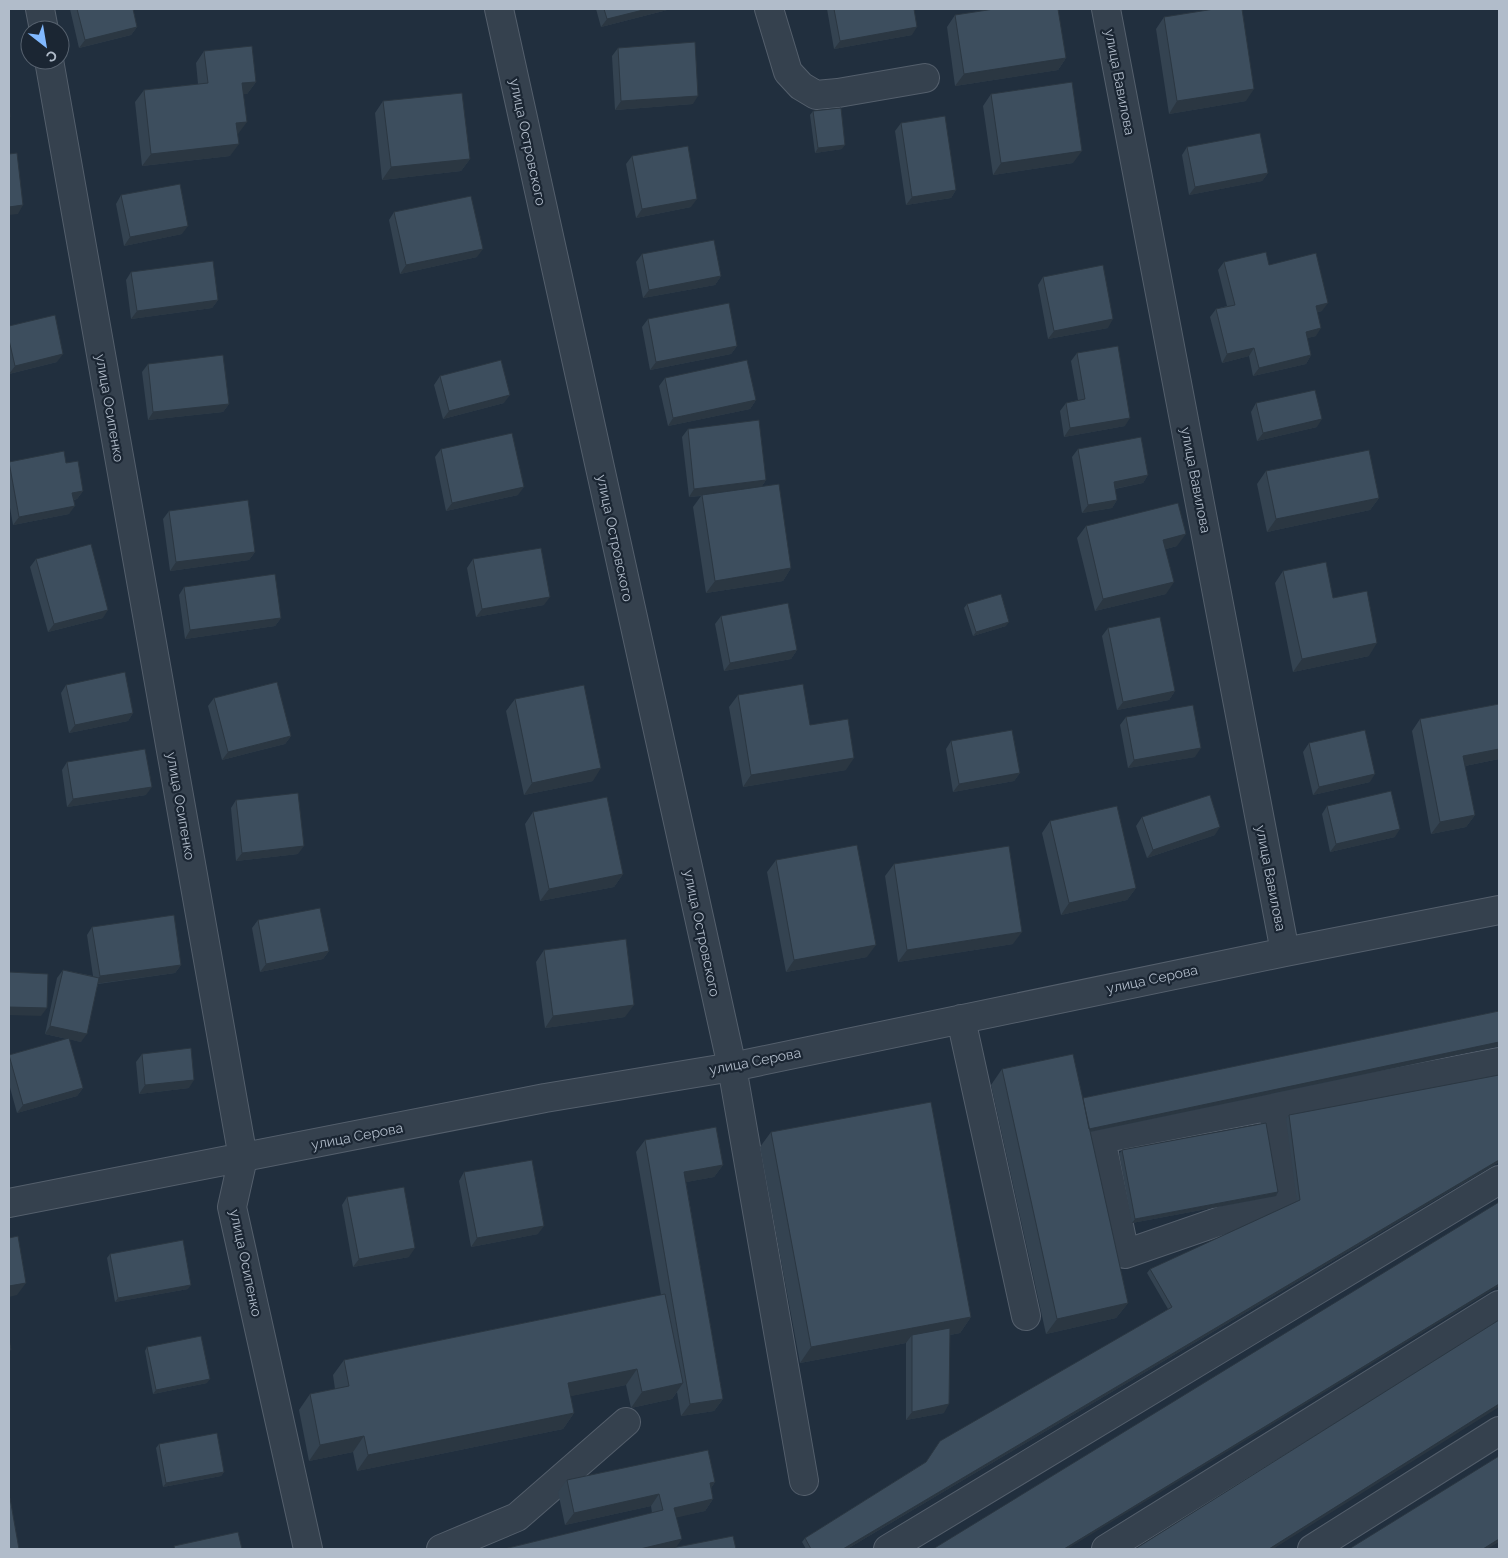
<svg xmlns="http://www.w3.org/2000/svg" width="1508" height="1558" viewBox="0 0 1508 1558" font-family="Raleway,sans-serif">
	<rect width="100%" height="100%" fill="#212f3e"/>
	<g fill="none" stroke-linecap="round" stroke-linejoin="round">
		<defs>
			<path id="minor" d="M40 9 44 30
				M499 9 732 1067 804 1481
				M769 9 788 72 801 86 816 95 838 93 925 78
				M1106 9 1285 952
				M49 60 243 1158 232 1207 308 1549
				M961 1019 1026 1316
				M1272 1106 1287 1198 1125 1254 1101 1139 1499 1062
				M9 1203 545 1098 732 1067 1285 952 1499 910
				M441 1549 517 1517 626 1422
				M888 1549 1499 1180
				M1106 1549 1499 1305
				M1312 1549 1499 1431"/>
		</defs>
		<use href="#minor" stroke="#545f6c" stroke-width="30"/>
		<use href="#minor" stroke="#35414e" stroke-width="28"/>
	</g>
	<path fill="#344351" d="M70 9H133L137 27 131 35 79 48Z
		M596 9H671L601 27Z
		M827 9H914L912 35 834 49Z
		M955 15 1066 58 1058 70 955 86 947 27Z
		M1164 17 1246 101 1169 114 1156 29Z
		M618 48 693 104 615 110 612 56Z
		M204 51 256 82 247 94H244L238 134H237L230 156 142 166 135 102 144 90 198 84 196 63Z
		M991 94 1073 163 993 175 983 106Z
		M383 101 470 159 461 171 382 180 375 113Z
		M813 111 842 149 815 153 810 115Z
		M901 123 956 190 951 198 906 205 895 131Z
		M1187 147 1268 173 1262 181 1189 195 1182 155Z
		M632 156 691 207 636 218 626 164Z
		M121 195 182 234 124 246 116 204Z
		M394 212 477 257 400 274 389 220Z
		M642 254 721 276 715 285 643 298 636 262Z
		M1224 262 1269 265 1322 311 1318 312 1316 336 1307 338 1311 355 1306 364 1253 376 1249 356 1222 363 1210 317 1216 309 1227 306 1218 270Z
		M131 272 218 300 212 308 131 319 126 280Z
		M1043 277 1108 328 1048 339 1038 285Z
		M648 319 737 346 731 354 650 370 642 327Z
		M9 326 57 362 9 374Z
		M1077 353 1125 426 1064 437 1060 411 1066 403 1078 400 1071 361Z
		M148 364 229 404 223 412 148 420 142 372Z
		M440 376 504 403 443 419 434 385Z
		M665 378 756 400 750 409 668 426 659 386Z
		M1256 403 1317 427 1257 441 1251 412Z
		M688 429 766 480 762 486 791 568 783 581 706 593 693 507 701 496 689 497 682 437Z
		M441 449 518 495 446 511 435 457Z
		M1078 449 1148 475 1143 483 1115 489 1117 500 1112 508 1082 513 1072 457Z
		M9 462 66 463 83 491 77 499 74 500 69 514 13 525 9 502Z
		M1266 471 1379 498 1370 510 1267 532 1257 484Z
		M169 511 255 552 249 560 170 571 163 519Z
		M1086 526 1177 546 1166 549V594L1095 611 1077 538Z
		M36 559 103 618 48 632 30 567Z
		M473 559 544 605 476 617 467 568Z
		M1283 571 1333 598 1369 656 1293 672 1275 583Z
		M184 587 281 618 275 626 185 639 179 595Z
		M967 604 1006 626 973 636 964 608Z
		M721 616 797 650 791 659 724 671 715 624Z
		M1108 628 1175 691 1169 700 1117 710 1102 636Z
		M66 685 133 713 128 721 69 733 61 693Z
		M738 695 846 770 743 787 729 707Z
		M214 698 291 736 285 744 222 760 208 706Z
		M515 699 593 781 524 795 506 711Z
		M1499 704V759L1465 766 1475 815 1466 827 1431 834 1412 731 1420 719Z
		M1126 717 1195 757 1128 768 1120 725Z
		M951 741 1020 773 1014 781 953 792 946 749Z
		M1309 743 1370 782 1313 795 1303 752Z
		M67 762 146 795 67 807 62 770Z
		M236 800 298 854 236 861 231 808Z
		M1327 806 1395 837 1330 852 1322 814Z
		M533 812 623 874 614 887 540 901 525 824Z
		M1142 817 1215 835 1147 858 1136 826Z
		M1050 821 1136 888 1127 900 1061 915 1042 833Z
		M776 860 867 957 786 972 767 872Z
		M894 864 1013 944 898 962 885 876Z
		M258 920 329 951 323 959 260 972 252 928Z
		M92 927 181 965 175 973 98 984 81 1042 69 1039 83 1088 77 1096 17 1113 9 1084V1055L67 1039 45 1034 57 978 63 970 93 976 87 935Z
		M544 950 625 1017 545 1028 536 962Z
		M1499 1011V1046L1090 1132 1128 1303 1116 1318 1046 1334 991 1085 1002 1069 1083 1098Z
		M142 1054 189 1088 139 1094 136 1062Z
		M1499 1075V1162L847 1549H806L802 1542 805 1538 1168 1309 1147 1273 1150 1269 1297 1202 1286 1119 1289 1115Z
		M771 1132 971 1317 960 1333 950 1335 944 1413 906 1420V1343L800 1363 760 1147Z
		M645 1140 723 1165 714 1177 686 1182 723 1399 714 1411 681 1416 677 1392 672 1399 631 1408 626 1385 570 1396 574 1413 563 1429 357 1471 353 1452 309 1461 299 1410 310 1394 335 1389 333 1375 344 1360 661 1295 636 1152Z
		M1122 1150 1278 1192 1276 1196 1132 1223 1119 1154Z
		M464 1172 538 1234 471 1247 459 1181Z
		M347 1197 409 1257 353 1267 342 1205Z
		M110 1254 188 1289 115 1302 107 1258Z
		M147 1347 207 1383 153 1394 145 1351Z
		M159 1444 224 1472 221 1476 163 1487 156 1448Z
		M567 1480 715 1482 711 1488 713 1499 705 1511 676 1517V1547L504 1549 652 1513 651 1506 565 1525 558 1492Z"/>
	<path fill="#2b3742" d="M647 9H671L601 27 607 19Z
		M137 27 131 35 79 48 85 40Z
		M917 27 912 35 834 49 840 41Z
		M1066 58 1058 70 955 86 964 74Z
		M256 82 247 94 234 95 242 83Z
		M1254 89 1246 101 1169 114 1177 101Z
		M698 96 693 104 615 110 621 101Z
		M247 122 238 134 228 136 236 123Z
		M239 144 230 156 142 166 151 154Z
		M845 145 842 149 815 153 818 148Z
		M1082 151 1073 163 993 175 1001 163Z
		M470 159 461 171 382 180 391 167Z
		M1268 173 1262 181 1189 195 1195 187Z
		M956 190 951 198 906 205 912 197Z
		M697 199 691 207 636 218 642 209Z
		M23 205 18 214 9 215V207Z
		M188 226 182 234 124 246 130 237Z
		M483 249 477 257 400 274 406 265Z
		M721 276 715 285 643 298 649 290Z
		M218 300 212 308 131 319 137 311Z
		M1328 303 1322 311 1310 314 1316 306Z
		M1113 319 1108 328 1048 339 1054 331Z
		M1321 328 1316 336 1300 340 1306 332Z
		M737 346 731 354 650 370 656 362Z
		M1254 348 1249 356 1222 363 1227 354Z
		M63 354 57 362 9 374 15 366Z
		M1311 355 1306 364 1253 376 1259 368Z
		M510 395 504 403 443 419 449 411Z
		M756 400 750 409 668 426 673 418Z
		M229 404 223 412 148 420 153 412Z
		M1130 418 1125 426 1064 437 1070 428Z
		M1322 419 1317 427 1257 441 1263 433Z
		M1148 475 1143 483 1108 490 1114 482Z
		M766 480 760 489 689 497 694 489Z
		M524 487 518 495 446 511 452 503Z
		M83 491 77 499 67 501 72 493Z
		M1379 498 1370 510 1267 532 1276 519Z
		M1117 500 1112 508 1082 513 1088 505Z
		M75 506 69 514 13 525 19 517Z
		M1186 534 1177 546 1155 552 1163 540Z
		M255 552 249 560 170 571 176 562Z
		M791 568 783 581 706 593 715 581Z
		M1174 582 1166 594 1095 611 1103 599Z
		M550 597 544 605 476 617 482 609Z
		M108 610 103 618 48 632 54 624Z
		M281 618 275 626 185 639 190 630Z
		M1009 622 1006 626 973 636 976 632Z
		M1377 643 1369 656 1293 672 1302 659Z
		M797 650 791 659 724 671 730 663Z
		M1175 691 1169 700 1117 710 1123 702Z
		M133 713 128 721 69 733 75 725Z
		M291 736 285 744 222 760 228 752Z
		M1201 748 1195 757 1128 768 1134 760Z
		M1499 749V759L1455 768 1463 756Z
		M854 758 846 770 743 787 751 775Z
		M601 768 593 781 524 795 532 783Z
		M1020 773 1014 781 953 792 959 784Z
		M1375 774 1370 782 1313 795 1319 787Z
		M152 787 146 795 67 807 73 799Z
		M1475 815 1466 827 1431 834 1440 822Z
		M1220 827 1215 835 1147 858 1153 850Z
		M1400 829 1395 837 1330 852 1336 844Z
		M304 846 298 854 236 861 242 853Z
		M623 874 614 887 540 901 549 889Z
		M1136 888 1127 900 1061 915 1069 903Z
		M1022 932 1013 944 898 962 907 950Z
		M876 945 867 957 786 972 794 960Z
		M329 951 323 959 260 972 266 964Z
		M181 965 175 973 94 984 100 976Z
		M634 1005 625 1017 545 1028 553 1016Z
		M9 1007 47 1008 41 1016 9 1015Z
		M50 1026 87 1034 81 1042 45 1034Z
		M1499 1042V1046L1080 1134 1082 1130Z
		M194 1080 189 1088 139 1094 145 1085Z
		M83 1088 77 1096 17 1113 23 1105Z
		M1499 1160V1162L847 1549H843Z
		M723 1165 714 1177 676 1184 684 1172Z
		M1278 1192 1276 1196 1132 1223 1135 1219Z
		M544 1226 538 1234 471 1247 477 1238Z
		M415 1248 409 1257 353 1267 359 1259Z
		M26 1283 17 1295 9 1297V1286Z
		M1499 1284V1286L1067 1549H1064Z
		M191 1285 188 1289 115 1302 118 1298Z
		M1128 1303 1116 1318 1046 1334 1057 1319Z
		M971 1317 960 1333 912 1342V1335L906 1343 800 1363 811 1347Z
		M637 1369 626 1385 557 1399 568 1383Z
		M210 1379 207 1383 153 1394 156 1390Z
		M683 1383 672 1399 631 1408 642 1392Z
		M723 1399 714 1411 681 1416 690 1404Z
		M949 1404 944 1413 906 1420 912 1412Z
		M1499 1404V1407L1273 1549H1269Z
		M574 1413 563 1429 357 1471 368 1455Z
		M364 1436 353 1452 309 1461 320 1445Z
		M224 1472 221 1476 163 1487 166 1483Z
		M715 1482 707 1494 710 1483Z
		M659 1494 651 1506 565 1525 574 1513Z
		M713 1499 705 1511 666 1520 674 1508Z
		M682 1539 675 1549H640Z
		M1499 1539V1542L1487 1549H1483Z"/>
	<path fill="#3d4e5e" stroke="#2b3742" d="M77 9H133L137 27 85 40Z
		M604 9H647L607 19Z
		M834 9H914L917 27 840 41Z
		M994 9H1058L1066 58 964 74 955 15Z
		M1214 9H1242L1254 89 1177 101 1164 17Z
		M695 42 698 96 621 101 618 48Z
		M252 46 256 82 242 83 247 122 236 123 239 144 151 154 144 90 208 83 204 51Z
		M1072 82 1082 151 1001 163 991 94Z
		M462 93 470 159 391 167 383 101Z
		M9 105 10 117H9Z
		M841 108 845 145 818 148 813 111Z
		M945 116 956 190 912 197 901 123Z
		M1260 133 1268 173 1195 187 1187 147Z
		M688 146 697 199 642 209 632 156Z
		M17 153 23 205 9 207V154Z
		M180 184 188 226 130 237 121 195Z
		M471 196 483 249 406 265 394 212Z
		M714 240 721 276 649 290 642 254Z
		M1266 252 1269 265 1316 253 1328 303 1316 306 1321 328 1306 332 1311 355 1259 368 1254 348 1227 354 1216 309 1235 305 1224 262Z
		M213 261 218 300 137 311 131 272Z
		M1103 265 1113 319 1054 331 1043 277Z
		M729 303 737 346 656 362 648 319Z
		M55 315 63 354 15 366 9 340V326Z
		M1118 346 1130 418 1070 428 1066 403 1085 399 1077 353Z
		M223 355 229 404 153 412 148 364Z
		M501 360 510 395 449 411 440 376Z
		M747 360 756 400 673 418 665 378Z
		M1315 390 1322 419 1263 433 1256 403Z
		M759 420 766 480 694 489 688 429Z
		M512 433 524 487 452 503 441 449Z
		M1141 437 1148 475 1114 482 1117 500 1088 505 1078 449Z
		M1369 450 1379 498 1276 519 1266 471Z
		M64 451 66 463 78 461 83 491 72 493 75 506 19 517 9 462Z
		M779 484 791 568 715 581 702 495Z
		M248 500 255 552 176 562 169 511Z
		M1178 503 1186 534 1163 540 1174 582 1103 599 1086 526Z
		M91 544 108 610 54 624 36 559Z
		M541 548 550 597 482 609 473 559Z
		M1326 562 1333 598 1367 591 1377 643 1302 659 1283 571Z
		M275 574 281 618 190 630 184 587Z
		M1001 594 1009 622 976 632 967 604Z
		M788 603 797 650 730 663 721 616Z
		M1160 617 1175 691 1123 702 1108 628Z
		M125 672 133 713 75 725 66 685Z
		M277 682 291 736 228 752 214 698Z
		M803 684 810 725 848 719 854 758 751 775 738 695Z
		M584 685 601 768 532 783 515 699Z
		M1499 704V749L1463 756 1475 815 1440 822 1420 719Z
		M1193 705 1201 748 1134 760 1126 717Z
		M1012 730 1020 773 959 784 951 741Z
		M1365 730 1375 774 1319 787 1309 743Z
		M145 749 152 787 73 799 67 762Z
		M1391 791 1400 829 1336 844 1327 806Z
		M298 793 304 846 242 853 236 800Z
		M1210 795 1220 827 1153 850 1142 817Z
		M607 797 623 874 549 889 533 812Z
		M1117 806 1136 888 1069 903 1050 821Z
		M857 845 876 945 794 960 776 860Z
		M1009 846 1022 932 907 950 894 864Z
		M320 908 329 951 266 964 258 920Z
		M174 915 181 965 100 976 92 927Z
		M626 939 634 1005 553 1016 544 950Z
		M63 970 99 978 87 1034 50 1026Z
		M9 972 48 974 47 1008 9 1007Z
		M1499 1011V1042L1089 1129 1083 1098Z
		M69 1038 83 1088 23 1105 9 1055Z
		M191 1048 194 1080 145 1085 142 1054Z
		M1073 1054 1128 1303 1057 1319 1002 1069Z
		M1499 1075V1160L843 1549H811L805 1538 926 1462 940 1441 1172 1307 1150 1269 1300 1200 1289 1115Z
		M931 1102 971 1317 811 1347 771 1132Z
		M1266 1123 1278 1192 1135 1219 1122 1150Z
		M716 1127 723 1165 684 1172 723 1399 690 1404 645 1140Z
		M532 1160 544 1226 477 1238 464 1172Z
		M404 1187 415 1248 359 1259 347 1197Z
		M1499 1202V1284L1064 1549H933Z
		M18 1236 26 1283 9 1286V1238Z
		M183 1240 191 1285 118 1298 110 1254Z
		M665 1294 683 1383 642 1392 637 1369 568 1383 574 1413 368 1455 364 1436 320 1445 310 1394 349 1386 344 1360Z
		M1499 1320V1404L1269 1549H1135Z
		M950 1328 949 1404 912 1412V1335Z
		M201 1336 210 1379 156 1390 147 1347Z
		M9 1339 11 1350H9Z
		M217 1433 224 1472 166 1483 159 1444Z
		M708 1450 715 1482 710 1483 713 1499 674 1508 682 1539 640 1549H504L663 1510 659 1494 574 1513 567 1480Z
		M1499 1456V1539L1483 1549H1349Z
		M10 1498 19 1549H9V1499Z
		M238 1532 242 1549H175L174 1546Z
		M733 1536 736 1549H667Z"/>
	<g text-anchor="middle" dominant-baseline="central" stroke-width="4.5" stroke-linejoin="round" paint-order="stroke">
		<g font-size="14" fill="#b1bcca" stroke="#1b2633">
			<text transform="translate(1120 82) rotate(79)">улица Вавилова</text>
			<text transform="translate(528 142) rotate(78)">улица Островского</text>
			<text transform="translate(110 408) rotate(80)">улица Осипенко</text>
			<text transform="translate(1196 480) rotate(79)">улица Вавилова</text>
			<text transform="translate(615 538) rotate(78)">улица Островского</text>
			<text transform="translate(181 806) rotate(80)">улица Осипенко</text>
			<text transform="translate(1271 878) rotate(79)">улица Вавилова</text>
			<text transform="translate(702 933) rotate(78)">улица Островского</text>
			<text transform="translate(1152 979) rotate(-12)">улица Серова</text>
			<text transform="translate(755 1061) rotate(-11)">улица Серова</text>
			<text transform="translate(357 1136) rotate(-11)">улица Серова</text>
			<text transform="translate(246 1263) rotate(78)">улица Осипенко</text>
		</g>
	</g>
	<rect width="1508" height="1558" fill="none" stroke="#b1bcca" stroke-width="20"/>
	<g transform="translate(45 45) rotate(149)"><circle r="24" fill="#1b2633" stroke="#57626f"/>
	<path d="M0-4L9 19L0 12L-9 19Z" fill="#81b9ff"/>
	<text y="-8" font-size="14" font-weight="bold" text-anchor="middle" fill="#b1bcca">С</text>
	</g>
</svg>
